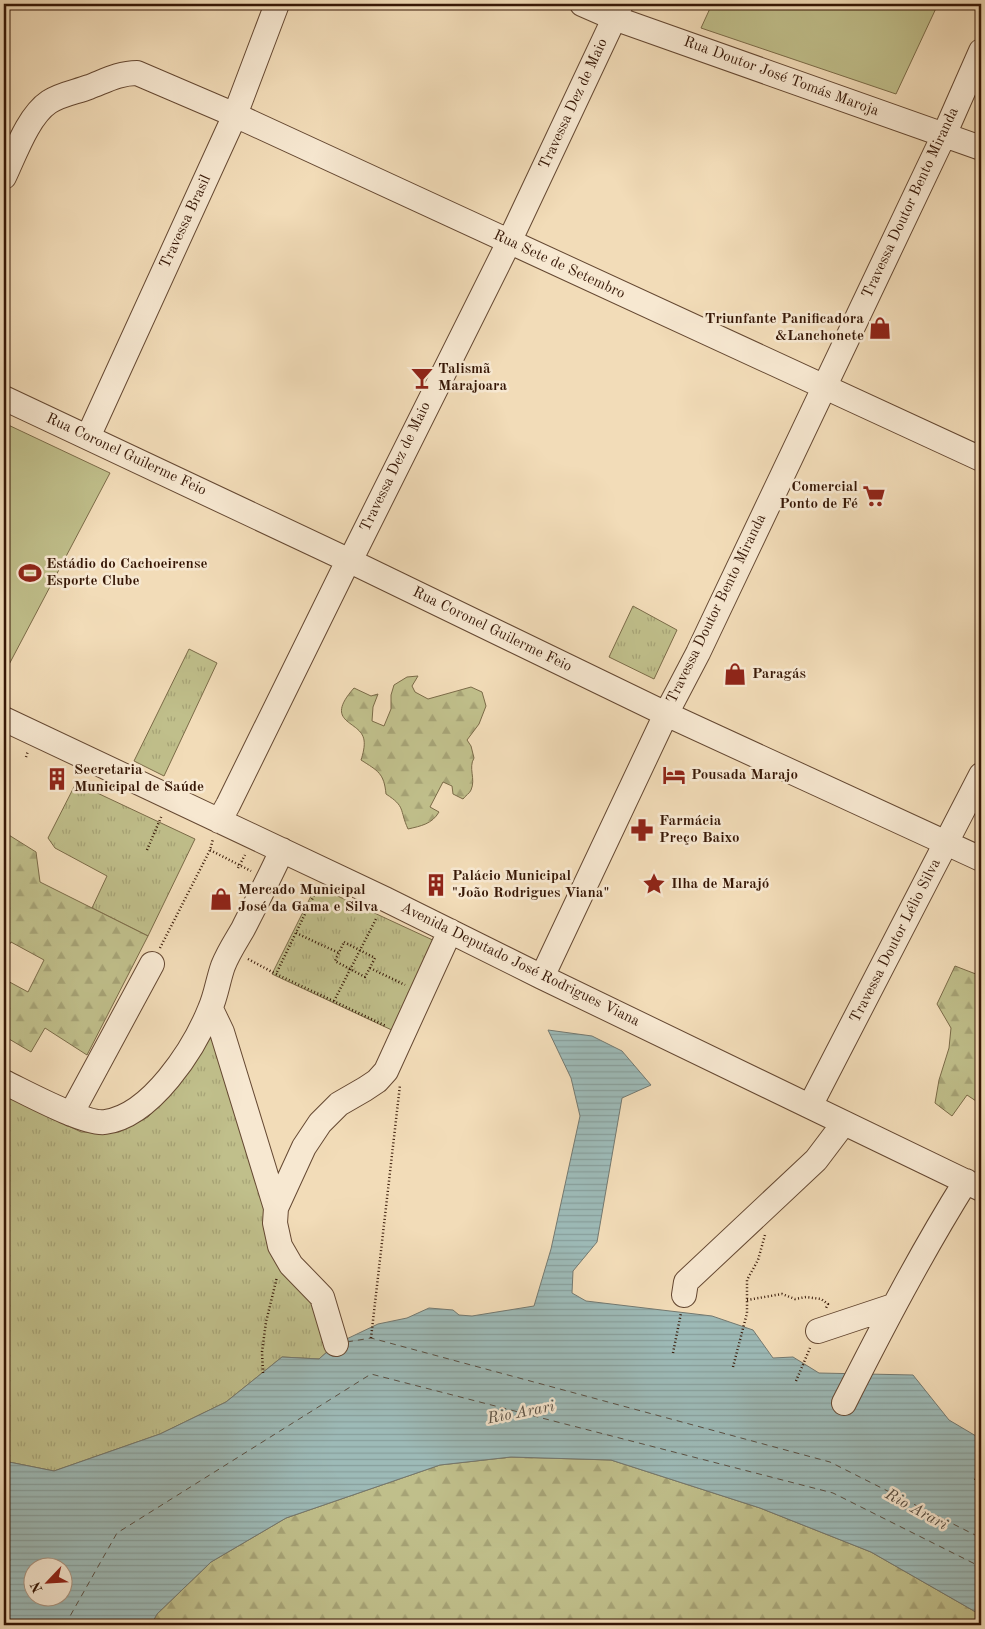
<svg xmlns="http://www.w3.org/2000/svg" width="985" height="1629" viewBox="0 0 985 1629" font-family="'Old Standard TT',serif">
	<defs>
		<pattern id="grass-tufts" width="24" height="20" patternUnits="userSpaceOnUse" patternTransform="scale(1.25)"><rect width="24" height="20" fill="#c0bf8b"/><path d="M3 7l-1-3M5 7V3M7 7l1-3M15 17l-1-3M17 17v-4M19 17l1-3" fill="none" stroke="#a6a376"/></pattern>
		<pattern id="forest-firs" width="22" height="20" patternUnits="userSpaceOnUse" patternTransform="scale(1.25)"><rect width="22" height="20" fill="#c0bf8b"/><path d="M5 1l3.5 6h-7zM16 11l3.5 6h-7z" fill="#a6a376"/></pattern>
		<pattern id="water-rules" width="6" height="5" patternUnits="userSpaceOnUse" patternTransform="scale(1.25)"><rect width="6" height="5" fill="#9dbab7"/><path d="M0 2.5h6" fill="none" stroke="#889f9c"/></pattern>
	</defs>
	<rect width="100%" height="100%" fill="#f2dcb8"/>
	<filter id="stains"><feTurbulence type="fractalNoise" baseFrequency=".004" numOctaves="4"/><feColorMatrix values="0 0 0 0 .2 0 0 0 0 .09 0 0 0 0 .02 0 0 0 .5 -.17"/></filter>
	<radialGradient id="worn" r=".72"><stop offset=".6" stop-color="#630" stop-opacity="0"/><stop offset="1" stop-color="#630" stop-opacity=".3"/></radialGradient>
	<path fill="url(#grass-tufts)" stroke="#7b6b48" d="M633 606 677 630 654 679 609 657Z
		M189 649 217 663 164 776 134 761Z
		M76 783 195 839 148 936 92 908 107 876 55 848 48 838Z
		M316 886 437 942 396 1032 272 974Z
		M211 1035 217 1037 291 1275 319 1313 336 1344 319 1359 282 1357 226 1402 160 1434 54 1471 4 1461V1094L81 1132H119L148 1117 182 1081 205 1042Z"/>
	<path fill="url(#forest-firs)" stroke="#7b6b48" d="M418 676 412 686 415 692 428 699 471 687 482 692 486 706 479 724 467 740 471 746 474 758C468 768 476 779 471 790 470 793 465 796 463 799L453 794 452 786 443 782 430 807 439 812C432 824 421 826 408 829 399 809 406 807 386 794 384 773 378 771 361 760 363 754 365 746 364 740 361 720 322 724 354 688L371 696 378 694 373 707 372 721 384 726 391 709V695L394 685 407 677Z
		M4 832 36 852 40 882 148 936 87 1055 45 1028 31 1052 4 1036V979L28 992 44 960 11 942 8 947 4 945Z
		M955 966 981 976V1097L979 1103 967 1095 952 1116 935 1103 939 1080 949 1048 951 1028 937 1004Z
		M511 1457 611 1460 760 1508 871 1552 981 1615V1625H151L157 1614 211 1562 286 1518 440 1465Z"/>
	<path fill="#c0bf8b" stroke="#7b6b48" d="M712 4H938L896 94 701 28Z
		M4 423 110 473 4 674Z"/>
	<path fill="url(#water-rules)" stroke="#747970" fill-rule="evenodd" d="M548 1030 592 1036 622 1051 651 1085 622 1098 597 1242 573 1271 572 1293 586 1301 712 1316 753 1330 773 1358 793 1357 819 1373 913 1375 949 1420 981 1439V1615L871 1552 760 1508 611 1460 511 1457 440 1465 286 1518 211 1562 157 1614 151 1625H4V1577L10 1560 4 1558V1461L54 1471 160 1434 226 1402 282 1357 319 1359 336 1344 378 1324 407 1318 429 1308 453 1310 459 1315 472 1316 534 1306 551 1249 580 1116 571 1078ZM32 1566H62V1596H32Z"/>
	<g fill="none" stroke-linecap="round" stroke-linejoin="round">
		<path stroke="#5a5044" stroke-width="1" stroke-dasharray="6 5" stroke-linecap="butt" d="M347 1342 371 1338 830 1462 981 1538
			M65 1625 117 1533 371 1374 833 1493 981 1567"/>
		<defs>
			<path id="minor" d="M582 4 614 18 981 148
				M4 177C15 154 28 116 49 102 61 94 76 92 89 87 105 81 119 73 137 73L235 115 981 459
				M4 398 350 561 666 714 981 859
				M88 437 235 115 277 4
				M4 719 385 899 542 977 981 1189
				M219 821 228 805 344 569 350 561 509 242 621 4
				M542 977 666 714 698 653 944 135 981 51
				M211 1009 222 1032 276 1208
				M4 1082C25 1092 85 1125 105 1122 151 1116 194 1049 210 1009 216 996 218 980 223 966 228 953 236 941 243 929 256 903 270 877 282 850
				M810 1106 981 775
				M71 1114 152 964
				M684 1295 686 1282 816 1160 844 1123
				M818 1331 893 1306
				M336 1344 322 1297 291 1265 280 1246 275 1223 276 1208 304 1147 320 1123 339 1104 365 1089 377 1081 386 1071 450 931
				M844 1403C882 1328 921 1253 966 1181"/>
		</defs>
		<use href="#minor" stroke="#654832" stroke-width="26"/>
		<path stroke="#361706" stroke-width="2.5" stroke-dasharray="1 2.5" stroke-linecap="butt" d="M26 757 28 751
			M147 850 162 815
			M210 850 251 871
			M238 868 245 855
			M317 889 276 974 386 1026
			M296 933 339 953
			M344 942 375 958 365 977 335 961Z
			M160 948 210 850 213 839
			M248 959 276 974
			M370 968 405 985
			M334 1001 377 917
			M747 1300 782 1294 795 1299 806 1297 821 1299 828 1304 826 1308
			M371 1338 400 1085
			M673 1353 681 1313
			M4 1355 6 1356
			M733 1367 747 1313V1280L758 1260 765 1235
			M263 1373 262 1352 266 1322 277 1277
			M796 1381 810 1348
			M975 1480 981 1469"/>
		<use href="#minor" stroke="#f7e8d1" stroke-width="24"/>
	</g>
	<defs>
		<symbol id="shop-bare" viewBox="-9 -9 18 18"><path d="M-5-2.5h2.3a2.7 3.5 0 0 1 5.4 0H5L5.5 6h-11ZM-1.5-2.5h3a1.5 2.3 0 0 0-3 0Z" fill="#8f2418" stroke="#f7e8d1" stroke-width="2.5" paint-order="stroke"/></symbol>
		<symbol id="bar-bare" viewBox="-9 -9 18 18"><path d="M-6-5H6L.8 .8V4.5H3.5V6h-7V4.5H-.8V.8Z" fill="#8f2418" stroke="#f7e8d1" stroke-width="2.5" paint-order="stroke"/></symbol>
		<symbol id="supermarket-bare" viewBox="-9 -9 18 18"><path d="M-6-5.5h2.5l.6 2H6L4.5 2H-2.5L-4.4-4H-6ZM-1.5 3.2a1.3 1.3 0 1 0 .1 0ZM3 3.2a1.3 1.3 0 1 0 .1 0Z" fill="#8f2418" stroke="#f7e8d1" stroke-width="2.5" paint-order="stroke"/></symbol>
		<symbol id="stadium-bare" viewBox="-9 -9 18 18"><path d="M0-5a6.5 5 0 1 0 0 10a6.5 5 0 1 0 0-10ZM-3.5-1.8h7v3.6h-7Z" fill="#8f2418" stroke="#f7e8d1" stroke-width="2.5" paint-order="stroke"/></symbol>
		<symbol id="hotel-bare" viewBox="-9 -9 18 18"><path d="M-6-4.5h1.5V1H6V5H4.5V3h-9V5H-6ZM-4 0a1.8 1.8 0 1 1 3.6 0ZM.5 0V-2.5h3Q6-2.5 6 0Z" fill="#8f2418" stroke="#f7e8d1" stroke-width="2.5" paint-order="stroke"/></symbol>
		<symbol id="building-bare" viewBox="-9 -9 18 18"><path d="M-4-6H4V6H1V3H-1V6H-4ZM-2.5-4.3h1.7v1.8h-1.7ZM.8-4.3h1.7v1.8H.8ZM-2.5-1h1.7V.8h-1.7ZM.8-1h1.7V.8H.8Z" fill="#8f2418" stroke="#f7e8d1" stroke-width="2.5" paint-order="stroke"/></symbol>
		<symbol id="pharmacy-bare" viewBox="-9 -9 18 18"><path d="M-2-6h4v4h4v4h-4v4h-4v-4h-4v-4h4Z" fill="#8f2418" stroke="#f7e8d1" stroke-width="2.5" paint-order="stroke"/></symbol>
		<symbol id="sight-bare" viewBox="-9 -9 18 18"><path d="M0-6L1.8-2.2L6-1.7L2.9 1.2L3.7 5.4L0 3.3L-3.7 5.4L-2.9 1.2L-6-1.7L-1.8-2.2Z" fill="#8f2418" stroke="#f7e8d1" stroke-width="2.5" paint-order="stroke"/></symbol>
	</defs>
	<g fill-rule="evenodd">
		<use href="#shop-bare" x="864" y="312" width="32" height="32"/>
		<use href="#bar-bare" x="406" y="362" width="32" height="32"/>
		<use href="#supermarket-bare" x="858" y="480" width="32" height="32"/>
		<use href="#stadium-bare" x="14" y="557" width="32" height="32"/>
		<use href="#shop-bare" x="719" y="658" width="32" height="32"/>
		<use href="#hotel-bare" x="658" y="759" width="32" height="32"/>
		<use href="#building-bare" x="41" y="763" width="32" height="32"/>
		<use href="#pharmacy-bare" x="626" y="814" width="32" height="32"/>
		<use href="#sight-bare" x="638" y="868" width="32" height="32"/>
		<use href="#building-bare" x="420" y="869" width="32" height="32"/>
		<use href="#shop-bare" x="205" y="883" width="32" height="32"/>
	</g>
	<g text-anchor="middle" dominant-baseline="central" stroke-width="5" stroke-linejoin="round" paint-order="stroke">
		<g font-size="15" fill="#361706" stroke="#f7e8d1">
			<text transform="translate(781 77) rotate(20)">Rua Doutor José Tomás Maroja</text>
			<text transform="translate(574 104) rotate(-65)">Travessa Dez de Maio</text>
			<text transform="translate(911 203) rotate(-65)">Travessa Doutor Bento Miranda</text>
			<text transform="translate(186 222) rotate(-65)">Travessa Brasil</text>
			<text transform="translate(559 265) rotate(25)">Rua Sete de Setembro</text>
			<text transform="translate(126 455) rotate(25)">Rua Coronel Guilerme Feio</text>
			<text transform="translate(396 467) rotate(-64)">Travessa Dez de Maio</text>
			<text transform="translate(717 609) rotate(-64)">Travessa Doutor Bento Miranda</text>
			<text transform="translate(492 630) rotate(26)">Rua Coronel Guilerme Feio</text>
			<text transform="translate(896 941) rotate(-63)">Travessa Doutor Lélio Silva</text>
			<text transform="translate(520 965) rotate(26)">Avenida Deputado José Rodrigues Viana</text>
		</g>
		<g font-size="15" font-weight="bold" fill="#361706" stroke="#f7e8d1" text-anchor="start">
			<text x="864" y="319" text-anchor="end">Triunfante Panificadora<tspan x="864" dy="17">&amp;Lanchonete</tspan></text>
			<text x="438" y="369">Talismã<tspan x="438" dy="17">Marajoara</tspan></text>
			<text x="858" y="487" text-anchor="end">Comercial<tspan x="858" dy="17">Ponto de Fé</tspan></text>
			<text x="46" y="564">Estádio do Cachoeirense<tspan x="46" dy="17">Esporte Clube</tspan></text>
			<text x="752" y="674">Paragás</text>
			<text x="74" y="770">Secretaria<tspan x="74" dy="17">Municipal de Saúde</tspan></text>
			<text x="691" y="775">Pousada Marajo</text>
			<text x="659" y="821">Farmácia<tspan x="659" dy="17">Preço Baixo</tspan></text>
			<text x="452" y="876">Palácio Municipal<tspan x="452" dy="17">"João Rodrigues Viana"</tspan></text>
			<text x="671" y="884">Ilha de Marajó</text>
			<text x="238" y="890">Mercado Municipal<tspan x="238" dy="17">José da Gama e Silva</tspan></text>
		</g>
		<g font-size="16" font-style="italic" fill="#5a5044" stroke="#f7e8d1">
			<text transform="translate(521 1413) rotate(-11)">Rio Arari</text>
			<text transform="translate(916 1510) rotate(29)">Rio Arari</text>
		</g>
	</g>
	<rect width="985" height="1629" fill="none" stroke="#f2dcb8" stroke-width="20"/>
	<rect x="5" y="5" width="975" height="1619" fill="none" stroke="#361706" stroke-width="2.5"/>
	<rect x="10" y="10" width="965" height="1609" fill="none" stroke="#361706"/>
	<g transform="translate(48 1582) rotate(245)"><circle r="24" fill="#f7e8d1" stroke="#aa9480"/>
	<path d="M0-4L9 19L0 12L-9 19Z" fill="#8f2418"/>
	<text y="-8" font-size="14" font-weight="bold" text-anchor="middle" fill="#361706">N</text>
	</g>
	<rect width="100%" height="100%" filter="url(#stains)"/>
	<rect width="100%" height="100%" fill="url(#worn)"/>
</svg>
